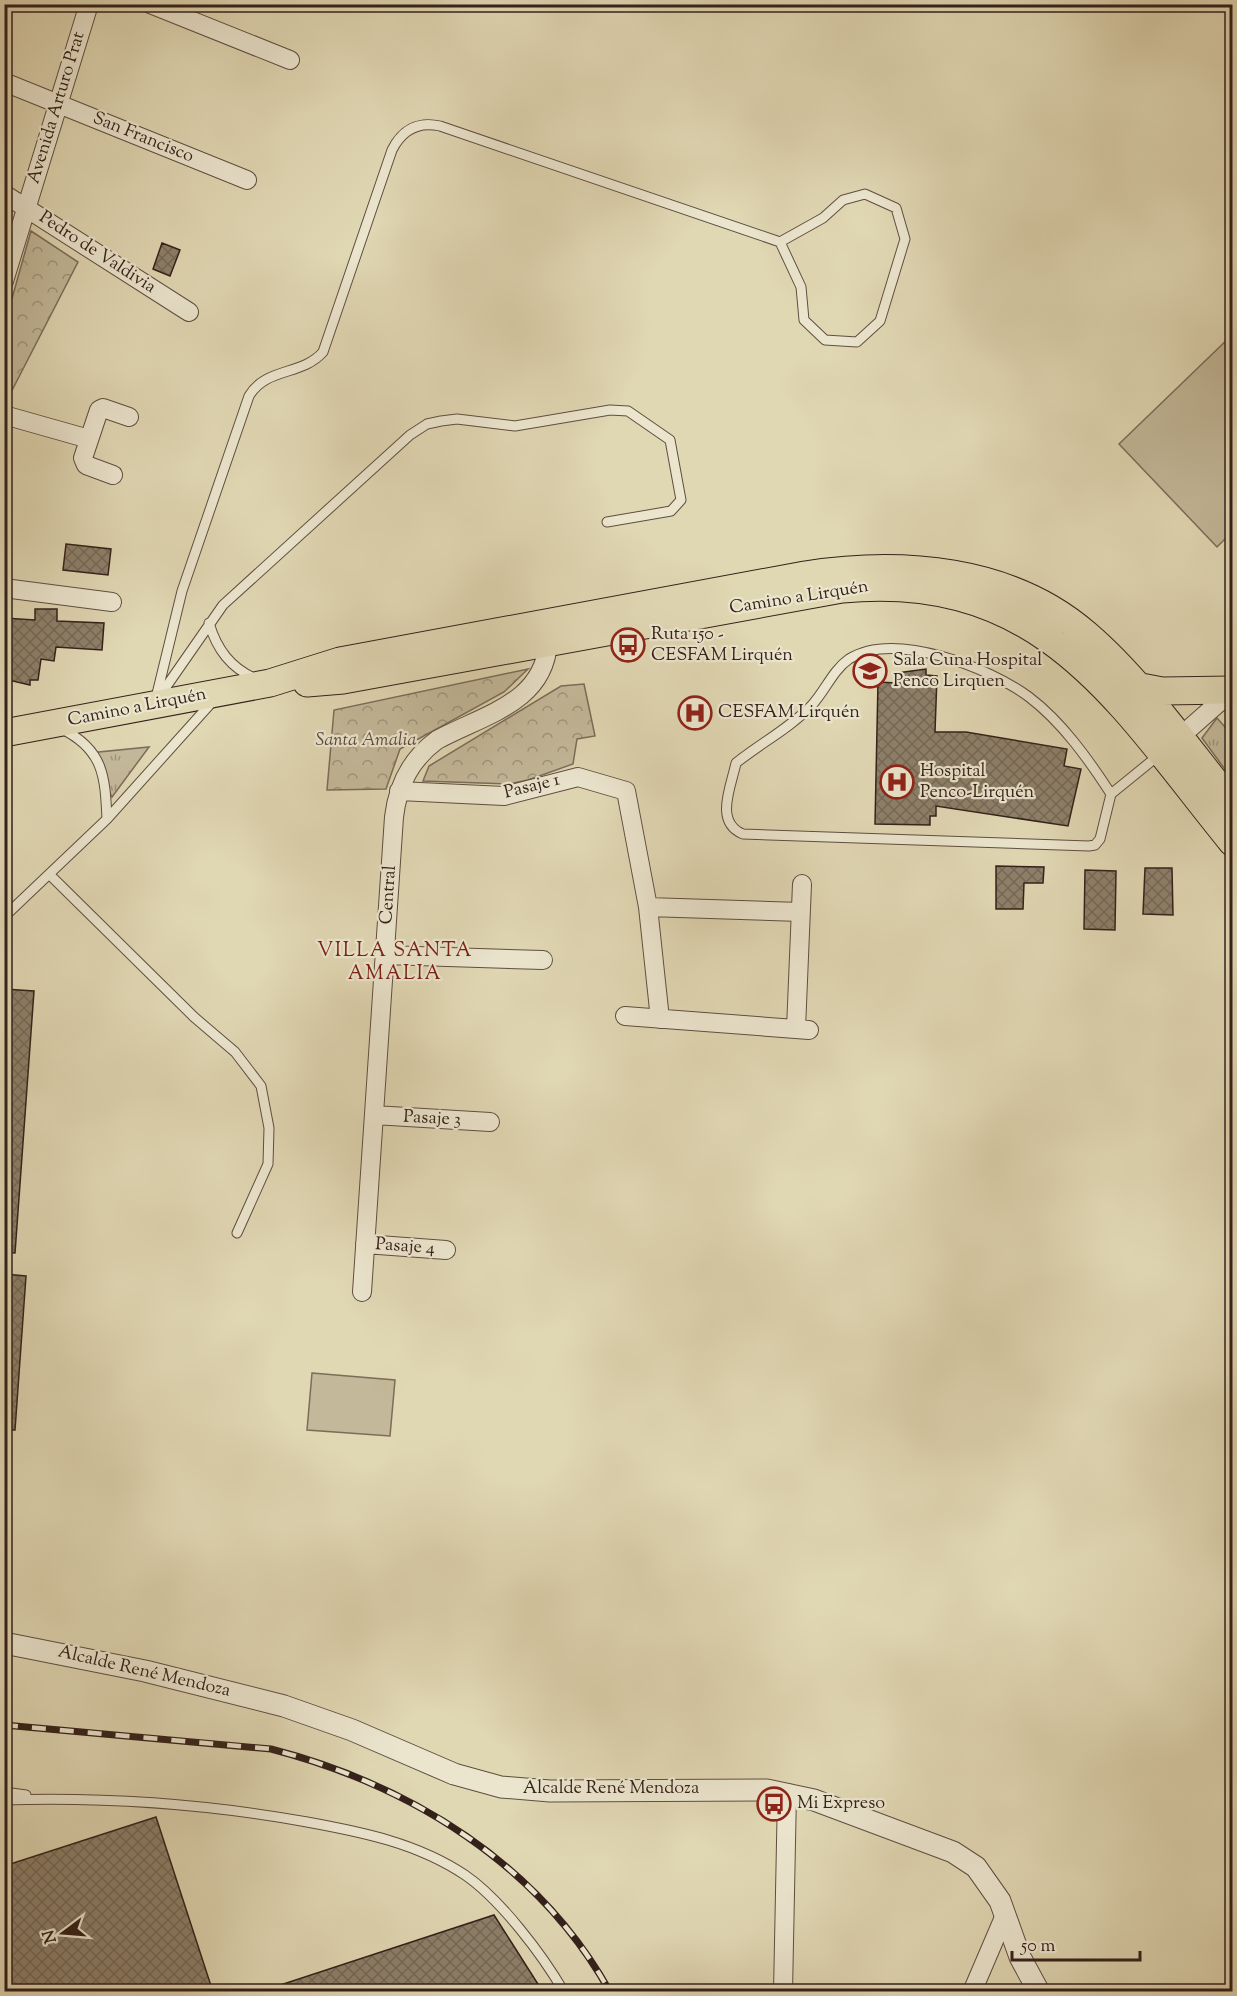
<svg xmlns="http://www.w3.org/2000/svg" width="1237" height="1996" viewBox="0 0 1237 1996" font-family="'Sorts Mill Goudy',serif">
	<defs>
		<pattern id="grass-tufts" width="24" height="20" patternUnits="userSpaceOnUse" patternTransform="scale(1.5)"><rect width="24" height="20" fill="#c3b899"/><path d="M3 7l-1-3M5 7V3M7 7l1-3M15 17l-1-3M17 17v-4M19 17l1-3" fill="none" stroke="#9f957c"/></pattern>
		<pattern id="park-crowns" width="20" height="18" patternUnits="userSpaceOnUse" patternTransform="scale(1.5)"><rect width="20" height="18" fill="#c3b899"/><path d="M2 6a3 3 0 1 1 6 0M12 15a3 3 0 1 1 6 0" fill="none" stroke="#9f957c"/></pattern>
		<pattern id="building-cross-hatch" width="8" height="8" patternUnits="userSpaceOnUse" patternTransform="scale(1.5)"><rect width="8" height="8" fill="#8d806a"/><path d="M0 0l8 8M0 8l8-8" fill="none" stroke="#746856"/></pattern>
	</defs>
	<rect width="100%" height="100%" fill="#e0d7b3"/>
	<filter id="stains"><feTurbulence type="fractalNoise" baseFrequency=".00333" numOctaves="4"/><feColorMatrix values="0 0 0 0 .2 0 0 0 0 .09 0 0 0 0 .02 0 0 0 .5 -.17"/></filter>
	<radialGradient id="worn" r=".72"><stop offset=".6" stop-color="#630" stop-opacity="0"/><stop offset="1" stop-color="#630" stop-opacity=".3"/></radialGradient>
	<path fill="url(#grass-tufts)" stroke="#7c6c5a" stroke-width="1.5" d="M1217 718 1232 735V779L1202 738Z
		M149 747 112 797 89 753Z"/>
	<path fill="url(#park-crowns)" stroke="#7c6c5a" stroke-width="1.5" d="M31 231 78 262 5 404 9 309Z
		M528 669 504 692 400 749 386 789 327 790 334 710Z
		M584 684 595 736 577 739 573 764 528 780 509 784 423 781 429 766 561 686Z"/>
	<path fill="#c3b899" stroke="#7c6c5a" stroke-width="1.5" d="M1232 335V532L1217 547 1119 444Z
		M312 1373 395 1380 390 1436 307 1430Z"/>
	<path fill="url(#building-cross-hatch)" stroke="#34211a" stroke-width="1.5" d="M162 243 180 250 170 276 153 269Z
		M66 544 111 549 108 575 63 570Z
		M35 609H57V621L104 623 102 650 56 647 54 661 41 659 38 680H30V685L4 679V618L35 620Z
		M926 669V675L937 676 935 732H966L1067 749 1064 766 1081 769 1068 826 936 806V816H930V825L875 824 878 682 897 683V673Z
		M996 866 1044 867 1043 883H1024L1023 909H996Z
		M1145 868H1172L1173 915 1143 914Z
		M1085 870 1116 871 1115 930 1084 929Z
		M4 989 34 991 15 1253 4 1252Z
		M4 1274 26 1276 15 1430H4Z
		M156 1817 213 1992H4V1866Z
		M494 1915 543 1992H268V1989Z"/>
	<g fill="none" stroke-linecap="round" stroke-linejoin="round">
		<defs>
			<path id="service" d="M209 623C217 650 231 668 256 679
				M159 697 223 605 410 435 427 424 441 421 457 419 515 426 610 410 628 411 670 440 681 500 671 511 607 522
				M155 702 182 591 249 396C266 367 302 376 323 352L392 150C402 130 418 121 440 126L780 242 801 287 804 320 825 340 857 342 880 321 905 239 896 208 865 194 843 200 823 218 780 242
				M62 729C104 750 105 777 107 819
				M1111 794C1089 760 1062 722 1029 697 990 668 895 630 849 659 833 670 825 691 812 705 790 728 761 743 736 763 731 787 714 822 743 834L1089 846 1095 845 1100 839 1111 794 1159 755
				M50 875 194 1017 235 1052 261 1086 269 1128 268 1164 237 1233
				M4 917 107 819 213 701
				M4 1792 26 1795
				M4 1800C106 1797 207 1804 307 1822 362 1832 417 1843 465 1875 500 1899 542 1954 564 1992"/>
			<path id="minor" d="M150 4 290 60
				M4 82 247 180
				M4 194 189 312
				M4 281 89 4
				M4 415 89 439
				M113 475 86 465 83 458 99 410 103 408 129 417
				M4 588 112 602
				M1173 743 1232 691
				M399 791 504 796 578 777 626 791 648 907 660 1019
				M648 907 801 912
				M385 955 543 960
				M625 1016 809 1030
				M796 1029 802 884
				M374 1115 490 1122
				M365 1244 446 1250
				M362 1292 394 817C398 784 411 759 437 740 483 715 544 703 548 643
				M783 1992 787 1793
				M972 1992 1005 1915"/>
			<path id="tertiary" d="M4 1643 145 1671 284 1706 352 1730 454 1774 501 1787 550 1791 767 1790 814 1800 953 1852 976 1867 1000 1901 1020 1957 1039 1992"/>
			<path id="primary" d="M307 683 343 680 842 589C1045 570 1119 703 1232 842
				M1136 686 1162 691 1232 690
				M4 733 270 683 340 661 805 575C901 560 1010 568 1086 634 1139 679 1188 749 1232 803"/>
		</defs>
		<use href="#service" stroke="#5f4e40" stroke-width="11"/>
		<use href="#minor" stroke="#5f4e40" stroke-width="20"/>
		<use href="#tertiary" stroke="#5f4e40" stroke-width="23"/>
		<use href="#primary" stroke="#34211a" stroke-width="29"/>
		<use href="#service" stroke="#ebe5ce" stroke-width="9"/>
		<use href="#minor" stroke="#ebe5ce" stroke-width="18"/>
		<use href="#tertiary" stroke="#ebe5ce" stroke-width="21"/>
		<use href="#primary" stroke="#e0d7b3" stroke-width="27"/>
		<defs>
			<path id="rail" d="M4 1725 271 1749C410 1785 539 1864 610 1992"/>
		</defs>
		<use href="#rail" stroke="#34211a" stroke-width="7"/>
		<use href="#rail" stroke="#ebe5ce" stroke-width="4.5" stroke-dasharray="14" stroke-linecap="butt"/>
	</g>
	<defs>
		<symbol id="bus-ring" viewBox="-11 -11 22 22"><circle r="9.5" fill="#ebe5ce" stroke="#8f2418" stroke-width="1.5"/><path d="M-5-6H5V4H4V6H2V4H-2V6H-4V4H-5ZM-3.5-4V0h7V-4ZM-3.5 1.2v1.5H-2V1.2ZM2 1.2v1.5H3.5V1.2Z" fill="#8f2418"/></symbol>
		<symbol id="school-ring" viewBox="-11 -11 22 22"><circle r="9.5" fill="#ebe5ce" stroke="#8f2418" stroke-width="1.5"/><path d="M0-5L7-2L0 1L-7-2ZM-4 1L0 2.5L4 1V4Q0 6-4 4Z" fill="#8f2418"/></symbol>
		<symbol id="hospital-ring" viewBox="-11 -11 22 22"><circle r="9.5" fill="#ebe5ce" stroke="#8f2418" stroke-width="1.5"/><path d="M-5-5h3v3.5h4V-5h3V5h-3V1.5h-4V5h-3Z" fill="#8f2418"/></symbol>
	</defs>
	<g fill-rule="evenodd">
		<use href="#bus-ring" x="609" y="626" width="38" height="38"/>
		<use href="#school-ring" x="851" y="652" width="38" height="38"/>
		<use href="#hospital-ring" x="676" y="694" width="38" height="38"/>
		<use href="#hospital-ring" x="878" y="763" width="38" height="38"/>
		<use href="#bus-ring" x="755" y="1785" width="38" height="38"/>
	</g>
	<g text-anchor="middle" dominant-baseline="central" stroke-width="4.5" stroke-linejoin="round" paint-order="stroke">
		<g font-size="18" fill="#34211a" stroke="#ebe5ce">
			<text transform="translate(57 108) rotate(-73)">Avenida Arturo Prat</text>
			<text transform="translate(143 138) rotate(22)">San Francisco</text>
			<text transform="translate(97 253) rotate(33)">Pedro de Valdivia</text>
			<text transform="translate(799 598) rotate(-9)">Camino a Lirquén</text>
			<text transform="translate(137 708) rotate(-11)">Camino a Lirquén</text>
			<text transform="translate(532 787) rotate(-14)">Pasaje 1</text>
			<text transform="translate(389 895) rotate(-86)">Central</text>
			<text transform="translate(432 1119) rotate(3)">Pasaje 3</text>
			<text transform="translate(405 1247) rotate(4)">Pasaje 4</text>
			<text transform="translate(144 1672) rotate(13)">Alcalde René Mendoza</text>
			<text x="611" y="1789">Alcalde René Mendoza</text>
		</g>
		<g font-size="18" fill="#34211a" stroke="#ebe5ce" text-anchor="start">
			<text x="651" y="635">Ruta 150 -<tspan x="651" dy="21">CESFAM Lirquén</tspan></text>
			<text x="893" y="661">Sala Cuna Hospital<tspan x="893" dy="21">Penco Lirquen</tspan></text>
			<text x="718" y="713">CESFAM Lirquén</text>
			<text x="920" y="772">Hospital<tspan x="920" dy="21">Penco-Lirquén</tspan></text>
			<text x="797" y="1804">Mi Expreso</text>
		</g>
		<g font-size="18" font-style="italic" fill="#58473a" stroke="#ebe5ce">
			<text x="366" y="741">Santa Amalia</text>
		</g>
		<g font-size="20" letter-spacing="1.5" fill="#7a1f14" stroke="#ebe5ce">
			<text x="395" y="951">VILLA SANTA<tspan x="395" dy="23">AMALIA</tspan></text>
		</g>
	</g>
	<rect width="1237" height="1996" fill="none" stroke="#e0d7b3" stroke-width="24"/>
	<rect x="6" y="6" width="1225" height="1984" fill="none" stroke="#34211a" stroke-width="3"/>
	<rect x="12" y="12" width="1213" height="1972" fill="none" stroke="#34211a" stroke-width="1.5"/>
	<g transform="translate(63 1933) rotate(254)" stroke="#ebe5ce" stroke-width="4.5" paint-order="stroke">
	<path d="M0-4.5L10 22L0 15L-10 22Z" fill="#34211a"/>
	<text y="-9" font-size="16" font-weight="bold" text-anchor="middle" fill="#34211a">N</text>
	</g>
	<path d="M1012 1951v9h128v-9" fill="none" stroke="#34211a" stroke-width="3"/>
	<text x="1021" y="1951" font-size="18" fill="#34211a" stroke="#ebe5ce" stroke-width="4.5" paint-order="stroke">50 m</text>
	<rect width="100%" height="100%" filter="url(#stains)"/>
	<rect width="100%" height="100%" fill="url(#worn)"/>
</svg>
